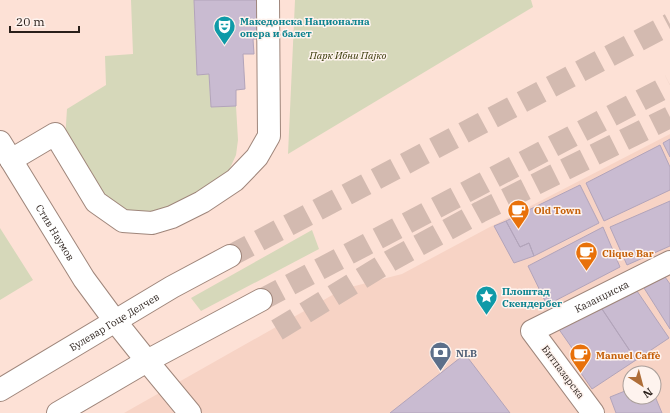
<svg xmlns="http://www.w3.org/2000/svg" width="670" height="413" viewBox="0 0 670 413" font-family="'IBM Plex Serif',serif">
	<rect width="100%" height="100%" fill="#fde1d6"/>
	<path fill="#f7d3c5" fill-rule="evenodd" d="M670 134V413H124L343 289 402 274 488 228ZM630 373H654V397H630Z"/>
	<path fill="#d6d8ba" d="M131 0H194L197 75 209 74 211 107 236 106 238 140 236 155 231 166 221 182 123 228 65 140 67 109 106 85 105 56 133 54Z
		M295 0H531L533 7 288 154Z
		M0 228 33 280 0 300Z
		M312 230 319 249 201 311 191 298Z"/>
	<path fill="#c9bbd1" stroke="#b2a4ba" d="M194 0H257L259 39H253L254 54H243L245 89 236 90V106L211 107 209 74 197 75Z
		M670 139V157L663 143Z
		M660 145 670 167V190L604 221 586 183Z
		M580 185 599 223 534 256 529 243 520 247 506 221Z
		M670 201V246L627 265 610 227Z
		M506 221 520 247 529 243 534 256 514 263 494 226Z
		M603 227 620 267 547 305 528 266Z
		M665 277 670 284V329L644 288Z
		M637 291 669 338 636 360 602 309Z
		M602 309 636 360 592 389 574 363 579 358 558 328Z
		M465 354 510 413H390L423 387Z
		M630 389V397H654V394L662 413H616L610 397Z"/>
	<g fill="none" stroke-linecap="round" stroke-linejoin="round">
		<path stroke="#d3bab0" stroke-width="22" stroke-dasharray="22 11" stroke-linecap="butt" d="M230 256 670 24
			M261 300 487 181 670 85
			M277 330 390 261 480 212 670 117"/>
		<defs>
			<g id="minor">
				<path id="s1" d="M0 142 84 279 115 321 147 361 190 413"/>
				<path d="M11 160 55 134 96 202 123 221 152 223 172 217 202 202 235 180 257 157 269 136 268 0"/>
				<path id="s2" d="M0 390 172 287 230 256"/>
				<path d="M58 413 147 361 261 300"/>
				<path id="s3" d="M593 413 532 331 670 262"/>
			</g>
		</defs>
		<use href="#minor" stroke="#9f867b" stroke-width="24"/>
		<use href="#minor" stroke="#fff" stroke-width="22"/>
	</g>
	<defs>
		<symbol id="theatre-pin" viewBox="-11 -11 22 30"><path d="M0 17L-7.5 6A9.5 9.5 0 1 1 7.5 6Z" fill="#0f9aa8" stroke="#fef3ee"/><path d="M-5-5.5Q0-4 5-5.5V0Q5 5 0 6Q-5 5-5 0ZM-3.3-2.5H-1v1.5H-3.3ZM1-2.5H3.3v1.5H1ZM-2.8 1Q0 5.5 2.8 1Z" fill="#fff"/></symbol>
		<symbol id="cafe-pin" viewBox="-11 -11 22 30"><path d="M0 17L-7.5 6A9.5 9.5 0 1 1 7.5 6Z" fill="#e8710a" stroke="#fef3ee"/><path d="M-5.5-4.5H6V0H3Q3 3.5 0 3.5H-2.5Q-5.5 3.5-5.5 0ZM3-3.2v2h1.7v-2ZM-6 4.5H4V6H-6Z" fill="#fff"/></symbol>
		<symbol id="sight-pin" viewBox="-11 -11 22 30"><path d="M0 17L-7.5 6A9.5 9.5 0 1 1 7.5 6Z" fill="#0f9aa8" stroke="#fef3ee"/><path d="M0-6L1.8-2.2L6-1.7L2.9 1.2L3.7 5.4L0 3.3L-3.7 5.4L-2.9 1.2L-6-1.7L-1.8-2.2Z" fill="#fff"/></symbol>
		<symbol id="bank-pin" viewBox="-11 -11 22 30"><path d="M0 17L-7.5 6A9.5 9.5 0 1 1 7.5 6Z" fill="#5c6f8a" stroke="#fef3ee"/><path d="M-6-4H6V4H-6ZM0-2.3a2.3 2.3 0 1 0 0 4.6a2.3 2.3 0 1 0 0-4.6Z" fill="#fff"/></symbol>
	</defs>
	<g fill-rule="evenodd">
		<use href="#theatre-pin" x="212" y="14" width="25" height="34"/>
		<use href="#cafe-pin" x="506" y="198" width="25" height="34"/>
		<use href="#cafe-pin" x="574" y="240" width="25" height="34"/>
		<use href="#sight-pin" x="474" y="284" width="25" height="34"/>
		<use href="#bank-pin" x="428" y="340" width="25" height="34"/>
		<use href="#cafe-pin" x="568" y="342" width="25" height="34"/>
	</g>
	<g text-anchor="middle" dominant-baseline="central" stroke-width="3" stroke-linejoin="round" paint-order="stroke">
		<g font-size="10" font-weight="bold" fill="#0d838f" stroke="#fef3ee" text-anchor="start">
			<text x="240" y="21">Македонска Национална<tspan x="240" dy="12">опера и балет</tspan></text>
			<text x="502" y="291">Плоштад<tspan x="502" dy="12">Скендербег</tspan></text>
		</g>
		<g font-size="10" font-style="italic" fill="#343502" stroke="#fef3ee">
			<text x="348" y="55">Парк Ибни Пајко</text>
		</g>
		<g font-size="10" font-weight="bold" fill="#c56008" stroke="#fef3ee" text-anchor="start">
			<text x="534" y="210">Old Town</text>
			<text x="602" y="253">Clique Bar</text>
			<text x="596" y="355">Manuel Caffè</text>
		</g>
		<g font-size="10" fill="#291f1a" stroke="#fef3ee">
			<text stroke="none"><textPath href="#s1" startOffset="106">Стив Наумов</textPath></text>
			<text stroke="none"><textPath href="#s3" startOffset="180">Казанџиска</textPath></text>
			<text stroke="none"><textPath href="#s2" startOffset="133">Булевар Гоце Делчев</textPath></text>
			<text transform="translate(563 372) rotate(53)">Битпазарска</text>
		</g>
		<g font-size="10" font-weight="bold" fill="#4e5e75" stroke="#fef3ee" text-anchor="start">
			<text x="456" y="353">NLB</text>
		</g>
	</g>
	<g transform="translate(642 385) rotate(144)"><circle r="19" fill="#fef3ee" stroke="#a99e99"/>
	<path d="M0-3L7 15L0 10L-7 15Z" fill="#af6e38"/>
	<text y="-6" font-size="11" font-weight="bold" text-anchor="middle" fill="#291f1a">N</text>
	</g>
	<path d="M10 26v6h69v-6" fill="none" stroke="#291f1a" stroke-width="2"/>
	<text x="16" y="26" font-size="12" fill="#291f1a" stroke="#fef3ee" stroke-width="3" paint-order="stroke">20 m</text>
</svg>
